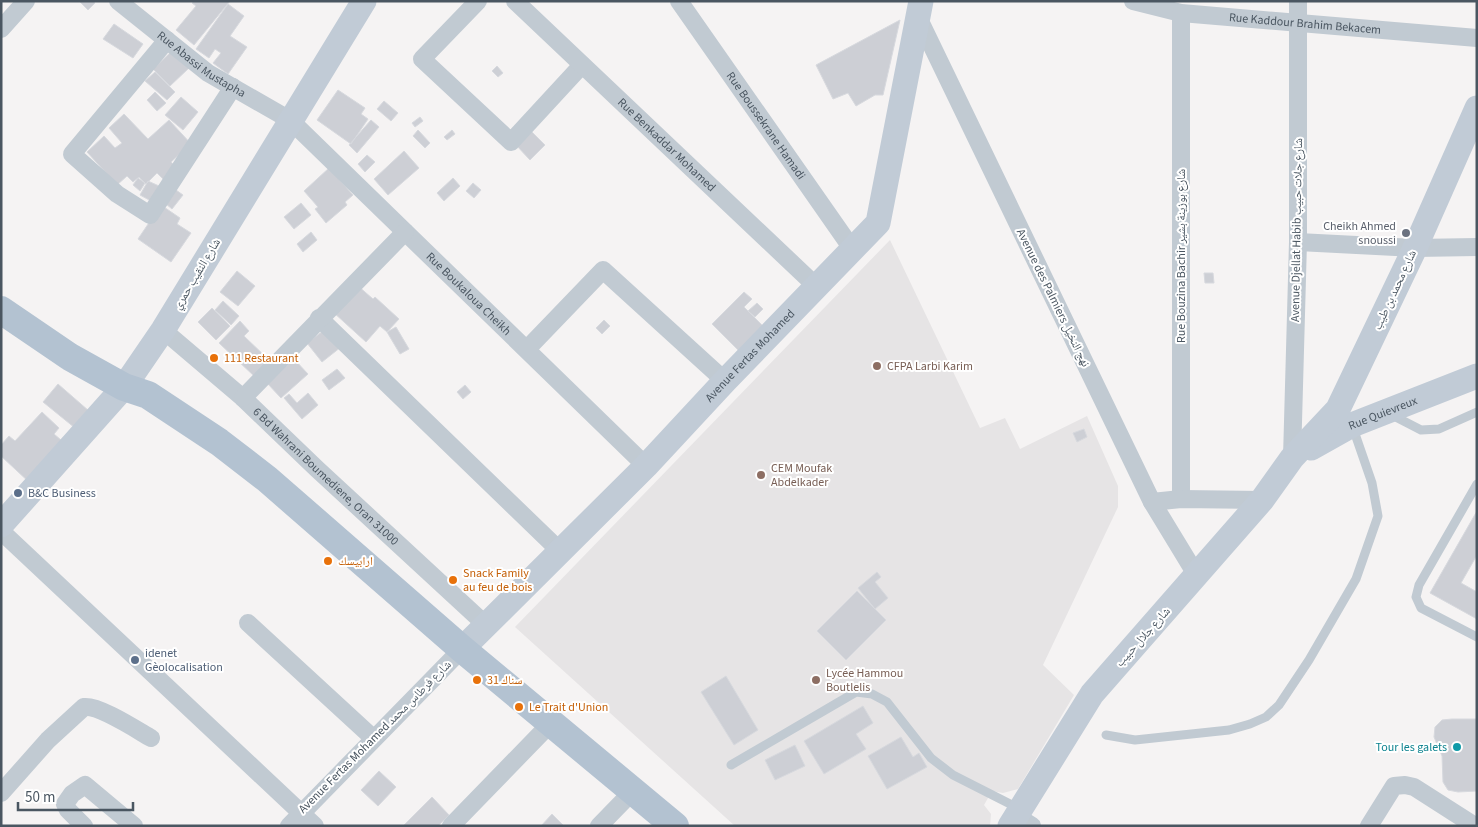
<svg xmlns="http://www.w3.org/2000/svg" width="1478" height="827" viewBox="0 0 1478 827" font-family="'Source Sans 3','Noto Naskh Arabic',sans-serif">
	<rect width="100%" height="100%" fill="#f5f3f3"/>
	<path fill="#e6e4e5" d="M890 240 980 428 1005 418 1020 449 1087 416 1118 486V507L1043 665 1074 695 1018 789 1003 793 992 791 984 805 991 814 990 826H735L515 627Z"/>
	<path fill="#cdcfd5" stroke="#d7d9de" d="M79 1H93L95 3 88 10Z
		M194 1H230L194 45 176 30 196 6 192 3Z
		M228 4 244 16 230 36 247 47 228 74 213 63 221 53 215 49 209 58 196 49Z
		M900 20 883 95H875L856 106 848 93 833 99 816 65Z
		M114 24 143 44 133 58 103 39Z
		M172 51 189 68 170 86 153 69Z
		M497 66 503 73 498 77 492 71Z
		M155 72 175 92 167 100 145 81Z
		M338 90 365 108 361 114 368 119 351 144 317 120Z
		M155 92 166 103 157 111 147 100Z
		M181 97 198 112 183 130 165 115Z
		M384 101 398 113 391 121 377 109Z
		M124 114 148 139 169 120 193 146 182 152 171 162 178 169 165 181 157 173 146 184 139 177 133 182 127 176 117 185 87 152 104 136 115 148 122 143 109 128Z
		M420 117 423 121 415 127 412 123Z
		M371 120 379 127 357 153 349 145Z
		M418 130 430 143 425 148 413 136Z
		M452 130 455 134 447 140 444 137Z
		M531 131 545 145 530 160 516 145Z
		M404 151 419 168 388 195 374 179Z
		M367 155 375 162 365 172 358 164Z
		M329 168 353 195 345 202 347 205 326 223 315 209 318 207 304 191Z
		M138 178 145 183 140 191 133 185Z
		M453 178 460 186 444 201 437 193Z
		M148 181 159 186 151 201 140 195Z
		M473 183 481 190 474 198 466 191Z
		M176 190 183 195 172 209 166 204Z
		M301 203 311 215 294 229 284 217Z
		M161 205 180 218 177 224 191 233 171 262 138 239Z
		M311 232 317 240 303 252 297 244Z
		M237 271 255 286 238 306 220 292Z
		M1204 273H1213L1214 283H1205Z
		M357 285 373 299 375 297 399 319 387 332 380 326 366 342 333 312Z
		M744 292 752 299 744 307 767 330 742 354 712 324Z
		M223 301 239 316 231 325 215 310Z
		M757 303 763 309 755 317 748 311Z
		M212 308 230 326 216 340 198 322Z
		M604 320 610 326 602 334 596 328Z
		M240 321 249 331 244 336 269 360 254 376 219 343Z
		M396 327 409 349 400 354 387 332Z
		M327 328 341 347 322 362 307 343Z
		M294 359 308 374 281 398 267 383Z
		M337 369 345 378 329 390 322 380Z
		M58 384 89 411 75 428 43 402Z
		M465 385 471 392 463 399 457 392Z
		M308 393 318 405 302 419 284 398 289 394 297 403Z
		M42 412 59 428 54 434 61 440 30 483 1 456V445L9 436 15 441Z
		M1084 429 1087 437 1077 442 1073 433Z
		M1477 511V555L1461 583 1477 592V619L1430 593Z
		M877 572 881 577 875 582 888 598 875 609 858 588Z
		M857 591 886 620 846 660 817 631Z
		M726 676 758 730 734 745 701 692Z
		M863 706 873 723 856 734 866 749 824 774 804 741Z
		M1452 719H1477V791L1458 792 1448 790 1443 782 1442 756 1434 737 1435 727 1442 720Z
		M901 737 913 757 919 753 927 767 887 789 868 756Z
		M795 745 805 766 775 780 765 760Z
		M379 771 396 787 378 806 361 790Z
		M432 797 449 815 438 826H403Z
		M552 814 564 826H541Z"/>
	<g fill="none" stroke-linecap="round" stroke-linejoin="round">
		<path stroke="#c1cad2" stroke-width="9" d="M1390 414 1421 430 1439 429 1477 412
			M1477 484 1419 585 1416 597 1421 608 1477 637
			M1106 735 1135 740 1229 730 1250 724 1266 717 1279 705 1309 660 1356 579 1378 516 1372 483 1353 428
			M731 765 856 692 872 694 887 702 931 758 953 775 1020 809"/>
		<g stroke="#c1cad2" stroke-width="18">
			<path id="s1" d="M118 1 208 73 290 120 646 466"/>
			<path d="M478 1 422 59 511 142 582 65"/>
			<path id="s2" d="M515 1 817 287"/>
			<path id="s3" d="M679 1 853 250"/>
			<path id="s4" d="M1133 1 1181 13 1477 38"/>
			<path d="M1181 13V499"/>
			<path d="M917 15 1152 502 1197 576"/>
			<path d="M1 29 26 1"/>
			<path d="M167 40 72 154 117 194 150 215 233 87"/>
			<path d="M1298 242 1415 248 1477 247"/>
			<path d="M319 318 560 551"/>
			<path id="s5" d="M163 330 243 398 317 469 487 626"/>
			<path d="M527 349 603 270 725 381"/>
			<path d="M243 398 405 232"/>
			<path d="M1292 458 1298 242V1"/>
			<path d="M1152 502 1181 499 1262 500"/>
			<path d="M1 531 315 826"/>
			<path d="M248 623 373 738"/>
			<path d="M1 793 48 740 84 707C99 705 137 730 151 738"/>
			<path d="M1016 816 1032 826"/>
			<path d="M84 826 68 810 65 804 72 794 85 785 134 826"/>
			<path d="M289 826 462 649"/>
			<path d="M451 826 552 722"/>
			<path d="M599 826 633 791"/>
			<path d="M1369 826 1394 786 1405 785 1414 787 1475 826"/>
		</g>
		<g stroke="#c1cbd6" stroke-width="25">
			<path id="s6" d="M1311 448 1352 425 1477 376"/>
			<path d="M1 525 124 387 163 330 364 1"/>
			<path id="s7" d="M462 649 646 466 725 381 878 223 921 1"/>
			<path d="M1010 826 1092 694 1262 500 1292 458 1338 409 1415 248 1477 108"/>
		</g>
		<path stroke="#b3c2d1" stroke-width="28" d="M1 310 70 357 124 387 148 395 219 442 267 479 462 649 675 826"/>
	</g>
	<circle fill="#6b7280" stroke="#fff" stroke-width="2" cx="1406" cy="233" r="5"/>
	<g fill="#e8710a" stroke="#fff" stroke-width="2">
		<circle cx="214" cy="358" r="5"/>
		<circle cx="328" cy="561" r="5"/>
		<circle cx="453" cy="580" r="5"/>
		<circle cx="477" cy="680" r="5"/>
		<circle cx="519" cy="707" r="5"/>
	</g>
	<g fill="#8d6e63" stroke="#fff" stroke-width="2">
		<circle cx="877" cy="366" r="5"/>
		<circle cx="761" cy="475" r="5"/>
		<circle cx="816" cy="680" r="5"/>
	</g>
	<g fill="#5c6f8a" stroke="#fff" stroke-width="2">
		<circle cx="18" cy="493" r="5"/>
		<circle cx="135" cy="660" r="5"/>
	</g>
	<circle fill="#0f9aa8" stroke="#fff" stroke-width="2" cx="1457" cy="747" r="5"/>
	<g text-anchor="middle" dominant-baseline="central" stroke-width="4" stroke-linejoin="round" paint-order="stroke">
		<g font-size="12" fill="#4a5661" stroke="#fff">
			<text stroke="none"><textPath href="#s4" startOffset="174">Rue Kaddour Brahim Bekacem</textPath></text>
			<text stroke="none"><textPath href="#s1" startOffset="105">Rue Abassi Mustapha</textPath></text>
			<text stroke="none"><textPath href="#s3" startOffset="152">Rue Boussekrane Hamadi</textPath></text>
			<text stroke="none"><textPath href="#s2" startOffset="209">Rue Benkaddar Mohamed</textPath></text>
			<text transform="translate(1297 230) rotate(-89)">Avenue Djellat Habib شارع جلات حبيب</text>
			<text transform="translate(1181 256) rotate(-90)">Rue Bouzina Bachir شارع بوزينة بشير</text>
			<text transform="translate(197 274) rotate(-59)">شارع النقيب حمري</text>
			<text transform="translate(1395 290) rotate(-65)">شارع محمد بن طيب</text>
			<text stroke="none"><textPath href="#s1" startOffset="459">Rue Boukaloua Cheikh</textPath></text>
			<text transform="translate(1053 298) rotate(64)">Avenue des Palmiers نهج النخيل</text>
			<text stroke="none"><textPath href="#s7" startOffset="411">Avenue Fertas Mohamed</textPath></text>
			<text stroke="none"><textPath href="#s6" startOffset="80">Rue Quievreux</textPath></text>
			<text stroke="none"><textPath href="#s5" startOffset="219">6 Bd Wahrani Boumediene, Oran 31000</textPath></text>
			<text transform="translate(1143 637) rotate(-48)">شارع جلال حبيب</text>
			<text transform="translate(375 737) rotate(-45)">Avenue Fertas Mohamed شارع فرطاس محمد</text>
		</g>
		<g font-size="12" fill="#5b616d" stroke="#fff" text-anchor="end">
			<text x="1396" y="226">Cheikh Ahmed<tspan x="1396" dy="14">snoussi</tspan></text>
		</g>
		<g font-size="12" fill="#c56008" stroke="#fff" text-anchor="start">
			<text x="224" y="358">111 Restaurant</text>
			<text x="338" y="561">ارابيسك</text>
			<text x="463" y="573">Snack Family<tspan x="463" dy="14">au feu de bois</tspan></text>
			<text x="487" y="680">سناك 31</text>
			<text x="529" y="707">Le Trait d'Union</text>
		</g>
		<g font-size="12" fill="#785e54" stroke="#fff" text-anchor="start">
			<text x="887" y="366">CFPA Larbi Karim</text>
			<text x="771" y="468">CEM Moufak<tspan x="771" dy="14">Abdelkader</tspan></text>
			<text x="826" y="673">Lycée Hammou<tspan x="826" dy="14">Boutlelis</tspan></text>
		</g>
		<g font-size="12" fill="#4e5e75" stroke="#fff" text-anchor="start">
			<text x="28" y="493">B&amp;C Business</text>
			<text x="145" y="653">idenet<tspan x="145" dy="14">Gèolocalisation</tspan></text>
		</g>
		<g font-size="12" fill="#0d838f" stroke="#fff" text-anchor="end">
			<text x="1447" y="747">Tour les galets</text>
		</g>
	</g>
	<rect width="1478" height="827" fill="none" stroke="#4a5661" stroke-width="5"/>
	<path d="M18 802v8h115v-8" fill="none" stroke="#4a5661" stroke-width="2.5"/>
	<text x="25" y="802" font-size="15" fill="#4a5661" stroke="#ffffff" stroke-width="4" paint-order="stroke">50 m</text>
</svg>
